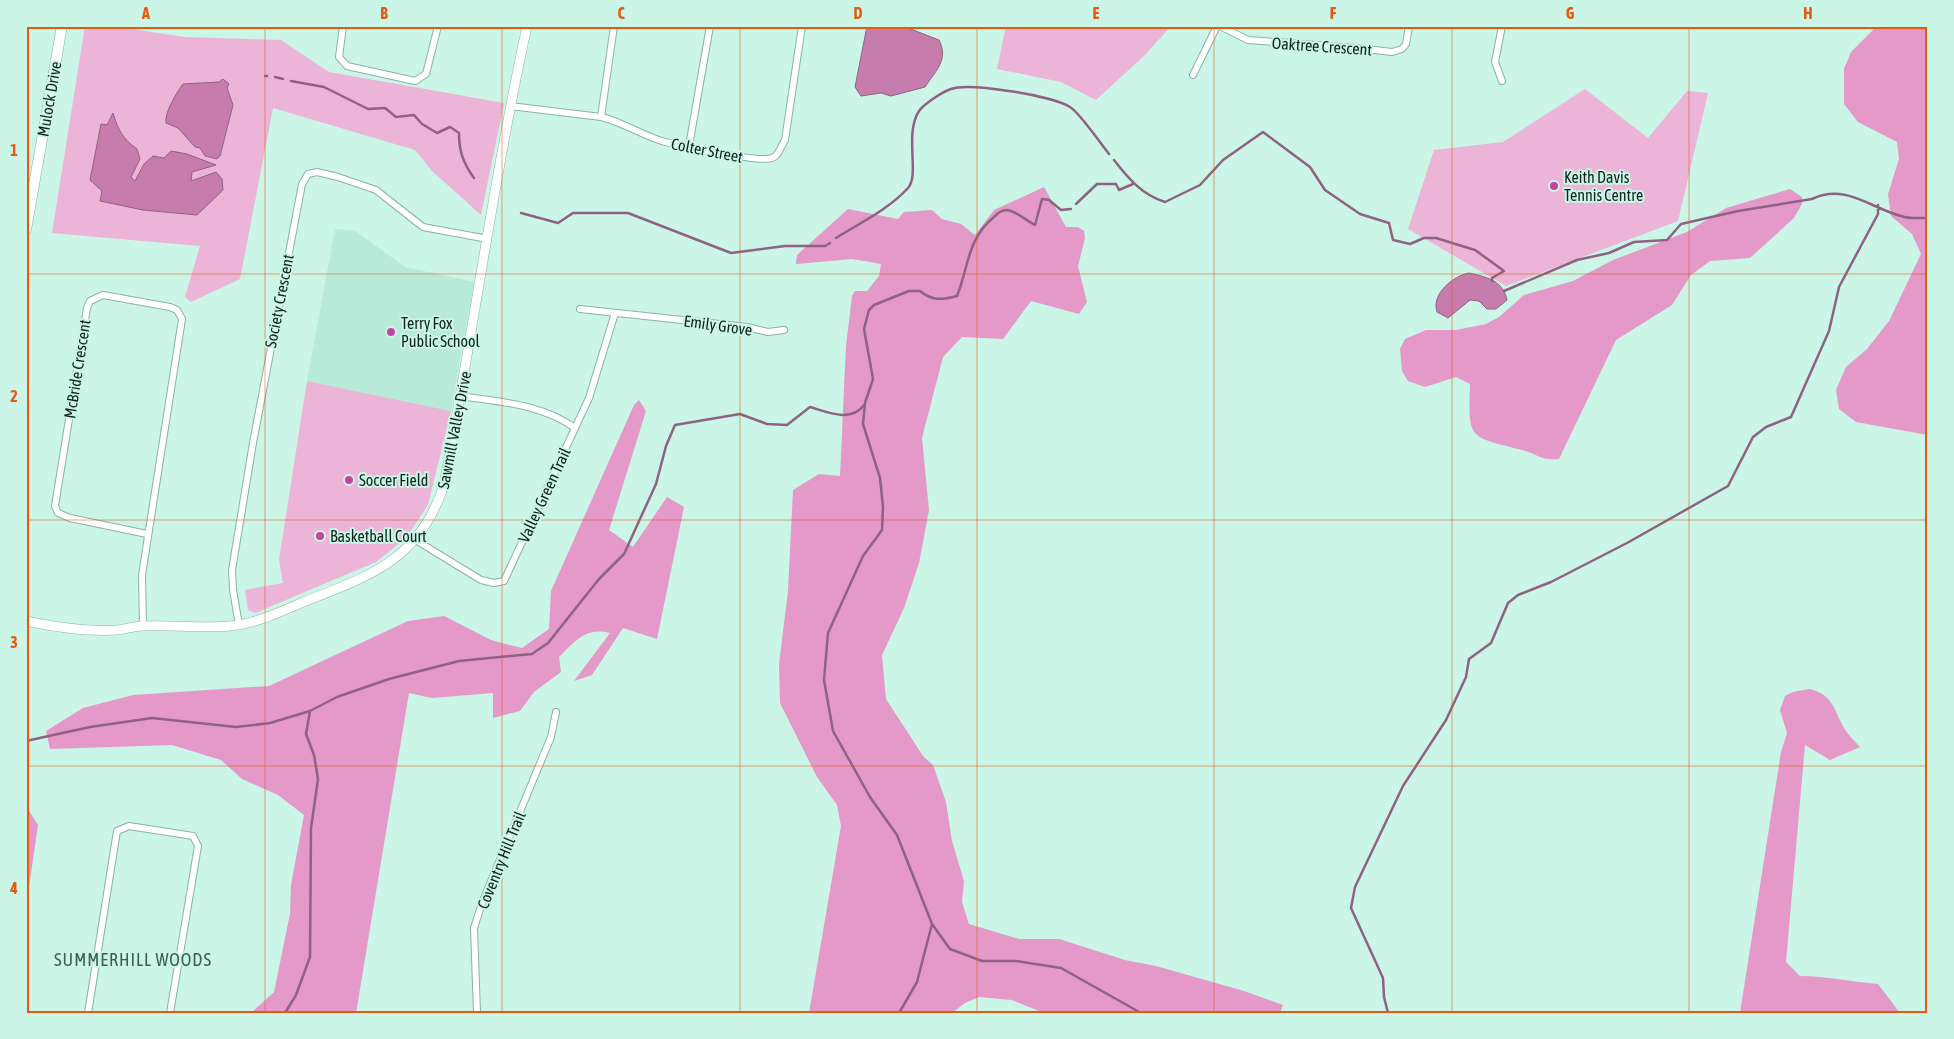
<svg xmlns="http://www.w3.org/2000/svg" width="1954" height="1039" viewBox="0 0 1954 1039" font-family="'Asap Condensed',sans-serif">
	<rect width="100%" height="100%" fill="#caf5e7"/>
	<path fill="#b7ead9" d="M335 229 355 231 405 267 474 282 451 411 307 381Z"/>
	<path fill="#ecb4d7" d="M85 26H113L184 37 281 40 329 72 504 103 481 215 432 171 415 150 273 108 240 279 191 302 185 297 200 246 52 233Z
		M1006 26H1171L1146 54 1096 100 1061 82 997 69Z
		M1585 89 1648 138 1687 91 1708 93 1678 221 1506 286 1408 229 1434 150 1503 142Z
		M307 381 451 411 428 505 406 538 376 562 255 613 248 610 245 590 283 583 279 560Z"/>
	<path fill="#e499c9" d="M1877 26H1928V435L1856 422 1839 409 1836 390 1846 367 1867 349 1889 321 1921 254 1912 234 1891 216 1888 194 1899 159 1897 142 1858 122 1844 104V69L1851 52Z
		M1044 187 1066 227H1078L1084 231 1085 238 1078 266 1087 302 1079 314 1031 301 1003 339 962 337 943 357 922 438 929 510 919 563 904 608 882 655 886 699 923 756 933 765 946 802 952 841 964 881 962 902 969 924 1019 939H1059L1125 960 1156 966 1244 991 1283 1005 1280 1013H1044L1012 1000 979 997 965 1003 952 1013H809L841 826 837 805 817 777 780 703 779 664 788 591 793 490 819 474 840 476 846 346 852 296 855 291H867L879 276 881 264 852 259 796 264 797 255 848 209 898 219 904 212 932 210 942 219 961 224 975 235 994 210Z
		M1790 189 1802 197V204L1794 218 1750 258 1710 261 1691 275 1672 305 1616 340 1559 459C1541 461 1537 454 1522 450 1469 436 1468 441 1470 384L1456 377 1425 387 1408 381 1402 371 1400 349 1405 339 1426 330H1456L1486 324 1499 317 1524 295 1573 281 1613 260 1687 232 1726 208Z
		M639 400 646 411 609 530 633 547 667 497 684 507 657 639 623 628 592 675 574 681 610 633C585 627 576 641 559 657L561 672 534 692 520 711 493 718V693L432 698 409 693 356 1013H251L274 992 290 914 291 885 304 815 278 795 242 779 221 760 172 745 50 749 46 731 83 708 133 695 269 686 408 621 444 616 491 640 522 648 549 629 551 591 634 405Z
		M1809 689C1833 694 1834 710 1844 728 1848 735 1855 741 1860 747L1830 760 1805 745 1786 962 1800 976C1827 976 1851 982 1878 984L1900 1013H1740L1781 752 1787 733 1780 710 1785 696 1793 692Z
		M26 806 38 825 26 908Z"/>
	<path fill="#c67dad" stroke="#906282" d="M867 26H903L939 40C949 60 936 70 925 87L891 96 881 93 861 96 855 87Z
		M223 79 229 84 227 88 233 105 220 156 217 159 205 156 200 148 195 147 178 128 166 123C164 113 177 92 183 84L219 82Z
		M113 113C118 130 123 139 137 149L140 159 131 177 135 181 144 164 153 156 164 158 171 151 187 154 216 165 192 172 191 181 216 172 222 179 223 190 197 215 143 210 100 201 102 191 90 180 101 124 107 125Z
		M1469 273C1486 277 1503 280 1507 300L1496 309H1487L1479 301 1470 300 1448 318 1437 312C1431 294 1453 276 1469 273Z"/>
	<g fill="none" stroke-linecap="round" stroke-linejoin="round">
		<path stroke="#906282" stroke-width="2.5" d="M265 76H267
			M275 77 283 79
			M291 81 324 87 368 109 385 108 396 117 414 115 422 124 437 133 450 127 459 133C459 151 463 163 474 178
			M1114 160C1128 178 1142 195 1165 202L1200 185 1223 160 1263 132 1310 167 1325 190 1360 214 1389 223 1393 240 1410 244 1424 238H1436L1475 250 1504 271 1492 278V281
			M1076 204 1097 184H1116L1119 190 1133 184
			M1071 209 1061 210 1049 200 1042 199 1035 225C1027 221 1016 211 1007 210 1001 210 998 213 994 217 967 239 969 266 957 296 942 300 932 301 920 291H909L874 305 869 310 864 329 873 379 865 403 863 424 880 478 883 507 882 530 863 556 828 633 824 680 833 731 870 797 897 835 932 924 950 949 982 961H1016L1061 968 1141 1013
			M521 213 558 223 573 213H628L731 253 785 246H825L830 243
			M836 238C860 223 889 209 908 188 920 175 904 134 919 111 924 104 942 92 951 89 969 82 1053 96 1070 107 1080 113 1100 143 1109 154
			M1504 291 1577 260 1609 253 1634 242 1667 240 1681 224 1738 211 1812 199C1846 183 1870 208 1901 216 1909 219 1919 218 1928 218
			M26 741 90 727 152 718 236 727 270 723 310 711 337 697 389 679 459 661 532 654 548 643 599 579 624 554 656 484 666 446 675 425 740 414 767 424 787 425 810 407C827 412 851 423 864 405
			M285 1013 296 995 310 957 311 828 318 779 314 755 306 734 310 711
			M899 1013 917 982 932 924
			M1388 1013 1384 997 1383 978 1351 908 1355 887 1403 786 1446 720 1466 677 1469 659 1491 643 1508 603 1518 595 1551 582 1627 543 1728 486 1753 437 1766 427 1791 417 1829 331 1839 287 1878 214V205"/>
		<defs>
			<path id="street" d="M343 26 339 57 347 66 415 81 426 74 438 26
				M1220 26 1248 40 1357 48 1392 52 1402 49 1406 44 1409 26
				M1502 26 1495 62 1502 81
				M1193 75 1217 26
				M510 106 601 117C623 122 643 136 665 142 681 146 760 163 772 158 779 156 781 146 785 140L802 26
				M601 117 614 26
				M689 146 710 26
				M580 309 747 327 768 332 784 330
				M461 396C499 402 542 404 575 428
				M414 539 481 580 494 583 504 581 589 398 615 313
				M239 625 233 590 232 570 253 443 302 184 308 174 317 172 338 177 376 190 423 227 488 239
				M143 626 142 575 182 319 177 310 170 307 103 295 90 301 87 308 55 506 58 513 70 518 147 534
				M88 1013 117 831 129 826 193 836 198 846 170 1013
				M477 1013 474 928 482 903 551 737 556 712"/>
			<path id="secondary" d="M26 621C55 627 87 632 117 630 126 629 134 626 143 626 175 624 206 630 238 625 262 621 284 610 306 601 372 575 420 559 444 485 473 332 494 178 527 26"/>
			<path id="primary" d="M26 230 62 26"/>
		</defs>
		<use href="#street" stroke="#8ab3a6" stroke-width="8"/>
		<use href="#secondary" stroke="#8ab3a6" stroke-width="10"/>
		<use href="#primary" stroke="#8ab3a6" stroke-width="11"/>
		<use href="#street" stroke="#fff" stroke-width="6"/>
		<use href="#secondary" stroke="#fff" stroke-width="9"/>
		<use href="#primary" stroke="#fff" stroke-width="10"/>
	</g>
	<path fill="none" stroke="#e8590c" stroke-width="1" stroke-opacity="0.55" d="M265 26V1013M502 26V1013M740 26V1013M977 26V1013M1214 26V1013M1452 26V1013M1689 26V1013M26 274H1928M26 520H1928M26 766H1928"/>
	<g fill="#bf489d" stroke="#caf5e7" stroke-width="2">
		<circle cx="1554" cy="186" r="5"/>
		<circle cx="391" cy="332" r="5"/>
		<circle cx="349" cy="480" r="5"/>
		<circle cx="320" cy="536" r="5"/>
	</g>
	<g text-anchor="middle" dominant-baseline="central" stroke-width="4" stroke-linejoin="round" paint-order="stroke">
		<g font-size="16" fill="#12221d" stroke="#caf5e7">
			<text transform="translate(1322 46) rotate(4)">Oaktree Crescent</text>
			<text transform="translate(49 99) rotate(-80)">Mulock Drive</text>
			<text transform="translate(707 150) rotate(11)">Colter Street</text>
			<text transform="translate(279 301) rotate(-79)">Society Crescent</text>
			<text transform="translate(718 325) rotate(8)">Emily Grove</text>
			<text transform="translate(77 369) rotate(-81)">McBride Crescent</text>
			<text transform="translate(454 430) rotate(-79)">Sawmill Valley Drive</text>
			<text transform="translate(544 495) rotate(-65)">Valley Green Trail</text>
			<text transform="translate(501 860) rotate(-68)">Coventry Hill Trail</text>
		</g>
		<g font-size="16" fill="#12221d" stroke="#caf5e7" text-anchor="start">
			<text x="1564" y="177">Keith Davis<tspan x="1564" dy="18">Tennis Centre</tspan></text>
			<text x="401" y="323">Terry Fox<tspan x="401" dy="18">Public School</tspan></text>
			<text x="359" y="480">Soccer Field</text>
			<text x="330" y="536">Basketball Court</text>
		</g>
		<g font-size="18" letter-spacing="1" fill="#395f54" stroke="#caf5e7">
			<text x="133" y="959">SUMMERHILL WOODS</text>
		</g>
	</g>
	<rect width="1954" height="1039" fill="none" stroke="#caf5e7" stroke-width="55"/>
	<rect x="28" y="28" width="1898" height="984" fill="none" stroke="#e8590c" stroke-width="2"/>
	<g font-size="16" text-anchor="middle" font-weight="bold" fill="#e8590c">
		<text x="146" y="19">A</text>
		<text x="384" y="19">B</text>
		<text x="621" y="19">C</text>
		<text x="858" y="19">D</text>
		<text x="1096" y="19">E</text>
		<text x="1333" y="19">F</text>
		<text x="1570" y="19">G</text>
		<text x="1808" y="19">H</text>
		<text x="14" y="156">1</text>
		<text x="14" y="402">2</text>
		<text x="14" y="648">3</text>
		<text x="14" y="894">4</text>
	</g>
</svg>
